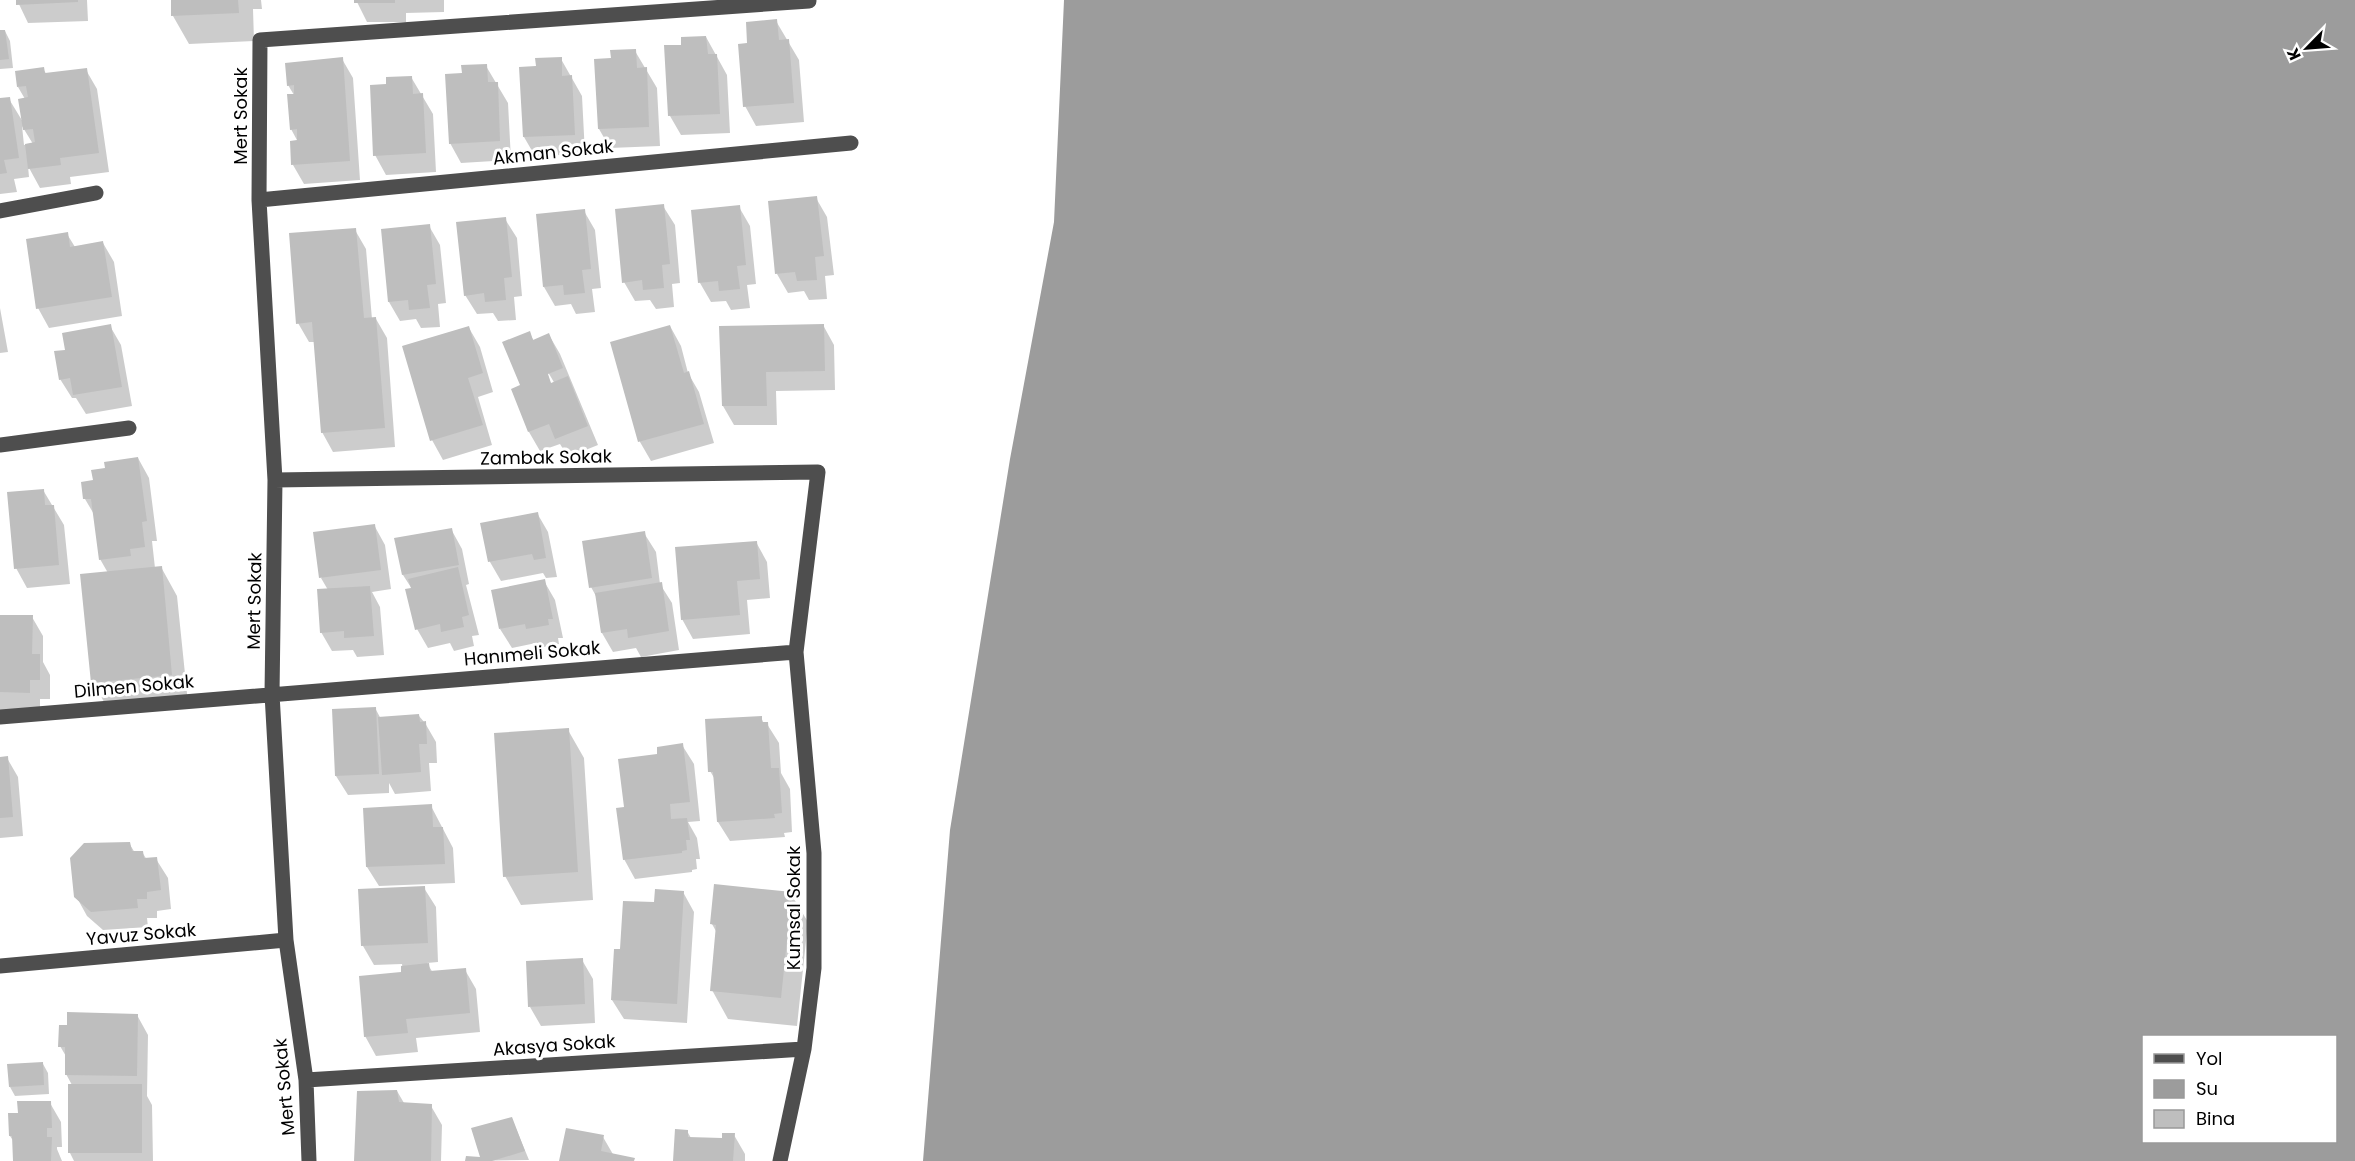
<svg xmlns="http://www.w3.org/2000/svg" width="2355" height="1161" viewBox="0 0 2355 1161" font-family="Poppins,sans-serif">
	<rect width="100%" height="100%" fill="#fff"/>
	<path fill="#9c9c9c" fill-rule="evenodd" d="M1064 0H2355V1161H923L950 830 1010 459 1054 222ZM2144 1036H2336V1142H2144Z"/>
	<path fill="#0003" fill-rule="evenodd" d="M17 0H87L88 21 28 23Z
		M172 0H261L262 9H253L254 41 189 44 173 16Z
		M356 0H444V12L406 13V22H367Z
		M776 21 799 60 804 122 756 126 745 106 749 44Z
		M5 31 10 41 13 68 0 69V32Z
		M706 37 727 75 730 133 681 135 670 116 683 46Z
		M635 51 657 88 660 146 610 148 599 129 612 59Z
		M342 59 353 78 360 180 304 184 293 165 298 142 291 129 294 95 288 85Z
		M561 59 582 96 585 154 535 156 524 137 537 67Z
		M486 66 508 103 511 160 461 163 450 143 463 74Z
		M43 69 47 75 86 70 97 89 109 172 70 177 71 184 40 188 28 166 29 177 14 179 17 192 0 194V100L9 99 23 122 25 99 18 87ZM22 126 33 144 24 145Z
		M411 77 433 114 436 172 386 175 375 155 388 86Z
		M816 198 827 217 834 275 825 276 827 299 809 300 804 291 788 293 777 274Z
		M663 206 675 225 680 283 672 284 674 307 656 309 650 300 635 301 624 282Z
		M739 207 750 226 756 284 747 285 750 308 731 310 726 301 711 302 700 283 692 212Z
		M584 211 595 230 601 288 592 289 595 312 576 314 571 304 555 306 544 287Z
		M505 219 517 238 522 296 514 297 516 320 498 321 493 313 477 314 465 295Z
		M429 226 440 245 446 303 438 304 440 327 421 328 416 319 400 321 389 302Z
		M355 230 366 249 372 319H376L387 338 395 447 333 452 322 432 315 342H309L298 323Z
		M67 234 75 247 103 243 114 262 122 316 49 328 38 308Z
		M0 308 8 352 0 353Z
		M823 325 834 345 835 390 776 391 777 425H734L723 406Z
		M110 326 121 345 132 406 86 414 76 398H72L60 379 67 351Z
		M670 326 681 346 688 373 699 392 714 443 651 461 640 442 612 343Z
		M469 328 480 347 493 392 478 397 492 445 443 460 432 440 404 347Z
		M529 333 534 341 549 335 560 354 598 445 568 457 560 444 540 451 529 432 513 390 522 386ZM545 367 555 384H551L543 368Z
		M138 458 149 478 157 541H152L155 568 161 567 177 596 188 703 109 711 93 682 108 573 100 559 95 516 85 499 94 482 107 470Z
		M43 490 64 525 70 584 27 588 16 568Z
		M537 513 548 532 557 577 546 578 543 573 501 581 490 562 482 524Z
		M374 525 385 545 391 589 372 592 380 607 384 655 357 657 353 650 332 651 321 632 328 590 321 578Z
		M451 529 462 549 469 584 466 585 479 635 472 636 474 646 454 651 450 643 428 648 417 629 412 589 403 575 396 539Z
		M644 533 656 552 660 584 672 603 679 650 641 657 636 648 613 652 602 633 597 598 591 587Z
		M756 542 767 562 770 598 747 600 750 634 693 639 682 619Z
		M544 581 555 600 563 638H558L559 644 539 648 536 643 512 648 500 629Z
		M0 617H32L43 636V662L50 675V699H40V712H0Z
		M375 708 381 719 419 716 425 723 436 742 437 763H429L431 791 395 794 389 783V793L348 795 336 776Z
		M761 717 764 724H767L779 743 781 773 790 789 792 832 784 833 785 837 730 841 718 822 716 781 710 771Z
		M568 730 584 758 593 900 521 905 505 876Z
		M682 745 694 764 700 821 688 822 697 838 700 859H696L697 869 692 870V872L635 879 624 859 625 808 659 756Z
		M0 758H7L18 777 23 836 0 838Z
		M431 806 453 848 455 883 379 886 367 867 365 809Z
		M129 843 135 853 142 852 147 860 156 859 168 878 171 909 157 911V918H147L148 927 103 930 87 916 76 896Z
		M424 888 436 907 438 962 427 963 433 973 465 970 476 989 480 1032 416 1038 418 1052 376 1056 365 1036 403 973 402 964 374 965 363 946 360 891Z
		M683 892 694 912 687 1023 624 1019 612 1000 622 951 656 904Z
		M791 894 808 922 797 1026 728 1019 712 990 717 933 712 924Z
		M582 960 593 979 595 1023 541 1026 530 1007Z
		M137 1015 148 1035 147 1096 152 1105 153 1161H74L70 1153V1085H72L66 1074 67 1058 60 1046Z
		M43 1064 48 1073 49 1094 15 1096 10 1087Z
		M397 1091 404 1103 431 1106 442 1125 441 1161H356Z
		M50 1103 61 1122 62 1147H57V1149L62 1161H14V1142L10 1136 19 1114Z
		M512 1119 529 1160 467 1161 484 1160Z
		M687 1131 691 1138 723 1140 734 1135 745 1154V1161H675Z
		M603 1137 614 1156 634 1161H561Z"/>
	<path fill="#bebebe" d="M16 0H78V2L16 5Z
		M171 0H238L239 13 171 16Z
		M354 0H395V3H354Z
		M777 19 779 40 789 39 794 103 743 107 738 44 747 43 746 22Z
		M0 30H5L9 59 0 60Z
		M706 36 708 54H717L720 114 668 116 664 45H681V37Z
		M636 49 637 68 647 67 649 127 598 129 594 59 611 58 610 50Z
		M343 57 350 161 291 165 290 141 297 140V129L290 130 287 94H294V85L287 86 285 63Z
		M562 57V76L572 75 575 135 523 137 519 67 536 66 535 58Z
		M487 64 488 82H498L500 141 449 144 445 74 462 73 461 65Z
		M44 67 45 73 87 68 99 153 60 158 61 165 28 169 25 144 35 142 33 129 23 130 18 99 28 97 26 86 17 87 15 71Z
		M412 76 413 94 423 93 426 153 373 156 370 85 386 84V77Z
		M10 97 19 158 4 160 7 173 0 174V98Z
		M817 196 824 256 815 257 817 280 797 281 795 272 775 274 768 201Z
		M664 204 670 264 662 265 664 288 643 290 642 280 622 283 615 209Z
		M740 205 746 265 737 266 740 289 719 291 718 281 698 283 691 210Z
		M585 209 591 269 582 270 585 293 564 295 563 285 543 287 536 214Z
		M506 217 512 277 504 278 506 300 485 302 484 293 464 296 456 222Z
		M430 224 436 284 427 285 430 308 409 310 408 300 388 302 381 229Z
		M356 228 364 318 376 317 385 428 321 433 312 322 296 324 289 233Z
		M68 232 70 247 103 241 112 297 36 309 26 239Z
		M111 324 122 387 73 395 70 378 59 380 54 351 65 350 62 333Z
		M824 324 825 371 766 372 767 406H722L719 326Z
		M670 325 684 373 689 371 704 424 638 442 610 342Z
		M469 326 483 373 468 378 483 425 430 441 402 346Z
		M530 331 533 340 549 333 563 368 548 374 551 383 568 376 588 426 555 439 549 424 528 432 511 389 520 385 502 342Z
		M138 457 147 521 142 522 145 547 130 549 131 556 99 560 91 499H83L81 482 93 480 91 470 105 468 104 462Z
		M44 489 45 505H54L59 565 14 569 7 492Z
		M538 512 546 558 534 560 532 554 488 562 480 523Z
		M375 524 381 570 319 578 313 532Z
		M452 528 459 565 402 575 394 538Z
		M645 531 652 578 589 588 582 541Z
		M757 541 760 579 737 581 740 615 681 620 675 547Z
		M162 566 172 675 91 683 80 574Z
		M458 567 469 615 462 617 464 627 441 632 440 624 415 630 405 589 411 588 408 579Z
		M545 579 553 619H548L549 625 526 629 525 624 499 629 491 590Z
		M662 582 669 631 628 638 627 629 601 633 595 593Z
		M370 586 374 636 344 638V631L320 633 317 589Z
		M0 615H33L32 654H40V680H30V693L0 692Z
		M376 707 379 774 335 776 332 709Z
		M419 714 420 722 426 721 427 744H419L421 772 382 775 378 717Z
		M762 716V722H768L771 768H779L782 813 774 814 775 818 717 822 713 772H708L705 719Z
		M569 728 578 872 503 877 494 733Z
		M683 743 690 802 670 804 671 819 687 818 690 840H686L687 850 682 851V853L623 860 616 808 624 807 618 759 657 754V747Z
		M8 756 13 817 0 818V757Z
		M432 804 433 827H443L445 864 366 867 363 808Z
		M130 842 132 851H143L144 858 157 857 161 890 147 892V899H137L138 908 91 912 74 897 70 858 84 843Z
		M714 884 792 892 781 998 710 991 716 925 710 924Z
		M425 886 428 943 361 946 358 889Z
		M655 889 684 891 677 1004 611 1000 614 949H620L623 901 654 902Z
		M583 958 585 1004 528 1007 526 961Z
		M429 963 430 971 466 968 470 1013 406 1019 408 1033 364 1037 359 976 401 972V966Z
		M67 1012 138 1014 137 1076 65 1075V1047H58L59 1025H67Z
		M43 1062 44 1085 9 1087 7 1064Z
		M68 1084H142V1153H68Z
		M397 1090 399 1102 432 1104 431 1161H354L357 1091Z
		M17 1101H51L52 1128H47V1137H52L51 1161H13L12 1136H9L8 1113H18Z
		M512 1117 525 1151 492 1161H465L466 1156 480 1157 471 1128Z
		M566 1128 604 1135 601 1151 635 1158 634 1161H559Z
		M675 1129 688 1130V1137L722 1138V1133H735L733 1161H673Z"/>
	<g fill="none" stroke-linecap="round" stroke-linejoin="round">
		<path stroke="#4e4e4e" stroke-width="15" d="M259 200 851 143
			M0 211 96 193
			M0 445 129 428
			M275 480 818 472 796 652 814 853V968L804 1049 780 1161
			M0 717 796 652
			M0 966 286 940
			M306 1080 804 1049
			M309 1161 306 1080 286 940 272 694 275 480 259 200 260 40 809 1"/>
	</g>
	<g text-anchor="middle" dominant-baseline="central" stroke-width="6" stroke-linejoin="round" paint-order="stroke">
		<g font-size="18" fill="#000" stroke="#fff">
			<text transform="translate(240 116) rotate(-90)">Mert Sokak</text>
			<text transform="translate(553 152) rotate(-6)">Akman Sokak</text>
			<text transform="translate(546 457) rotate(-1)">Zambak Sokak</text>
			<text transform="translate(254 601) rotate(-89)">Mert Sokak</text>
			<text transform="translate(532 653) rotate(-5)">Hanımeli Sokak</text>
			<text transform="translate(134 686) rotate(-5)">Dilmen Sokak</text>
			<text transform="translate(793 908) rotate(-90)">Kumsal Sokak</text>
			<text transform="translate(141 934) rotate(-5)">Yavuz Sokak</text>
			<text transform="translate(554 1045) rotate(-4)">Akasya Sokak</text>
			<text transform="translate(284 1087) rotate(-95)">Mert Sokak</text>
		</g>
	</g>
	<rect x="2142" y="1035" width="195" height="108" fill="#ffffff" stroke="#999999" stroke-width="1.5"/>
	<rect x="2154" y="1054" width="30" height="9" fill="#4e4e4e" stroke="#999999" stroke-width="1.5"/>
	<text x="2196" y="1065" font-size="18" fill="#000000">Yol</text>
	<rect x="2154" y="1080" width="30" height="18" fill="#9c9c9c" stroke="#999999" stroke-width="1.5"/>
	<text x="2196" y="1095" font-size="18" fill="#000000">Su</text>
	<rect x="2154" y="1110" width="30" height="18" fill="#bebebe" stroke="#999999" stroke-width="1.5"/>
	<text x="2196" y="1125" font-size="18" fill="#000000">Bina</text>
	<g transform="translate(2307 48) rotate(245)" stroke="#ffffff" stroke-width="4.5" paint-order="stroke">
	<path d="M0-4.5L10 22L0 15L-10 22Z" fill="#000000"/>
	<text y="-9" font-size="16" font-weight="bold" text-anchor="middle" fill="#000000">K</text>
	</g>
</svg>
